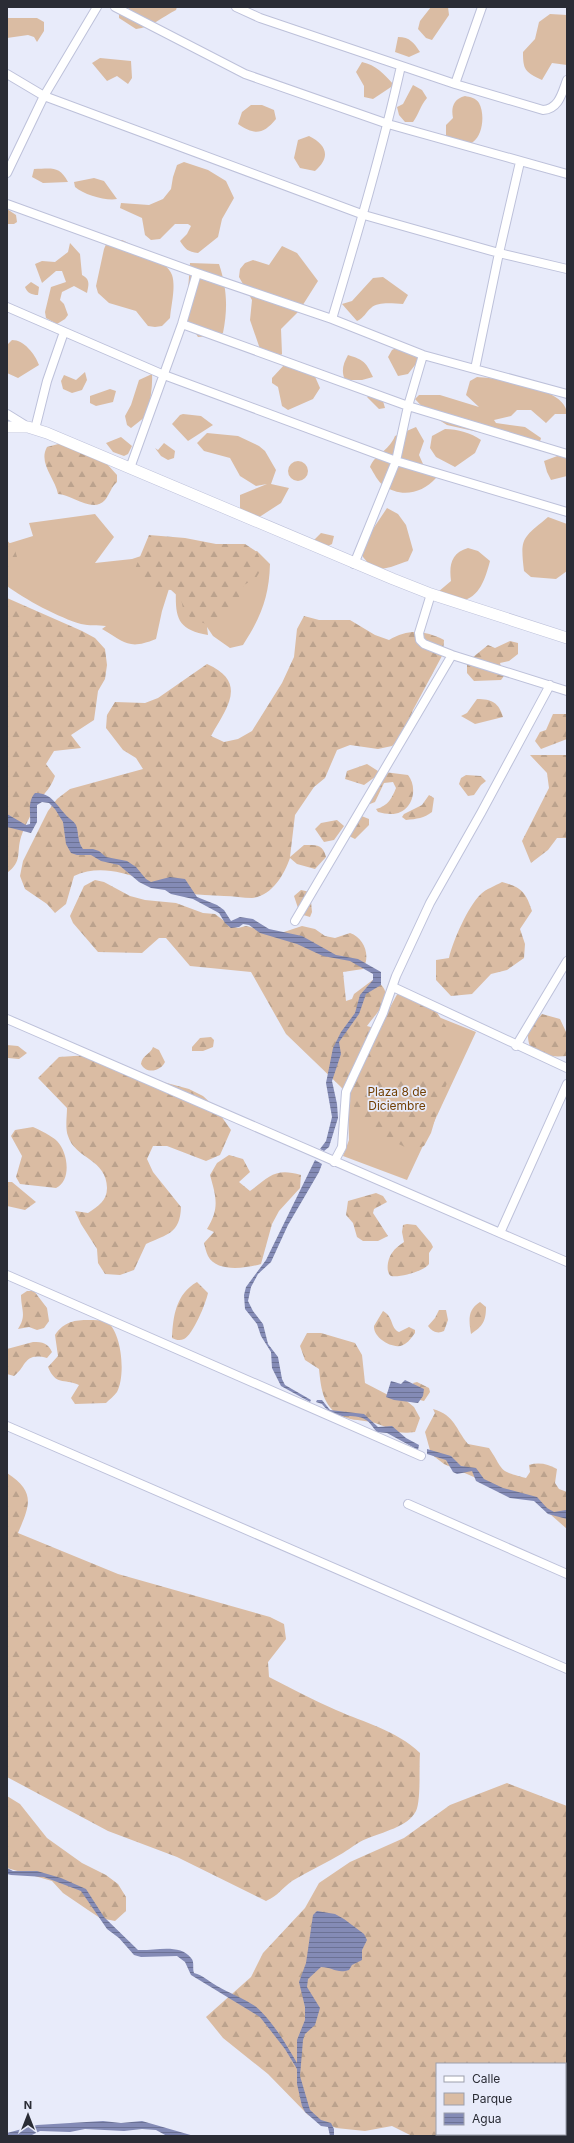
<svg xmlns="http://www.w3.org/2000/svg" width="574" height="2143" viewBox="0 0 574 2143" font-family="Inter,sans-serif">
	<defs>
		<pattern id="forest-firs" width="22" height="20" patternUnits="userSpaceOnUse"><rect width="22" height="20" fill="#dabca3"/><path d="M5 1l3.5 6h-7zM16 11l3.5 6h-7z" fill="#bba28d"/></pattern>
		<pattern id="water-rules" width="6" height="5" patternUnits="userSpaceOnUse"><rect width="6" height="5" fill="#848bb6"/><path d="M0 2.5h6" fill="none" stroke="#6c7295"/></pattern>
	</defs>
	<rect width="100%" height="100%" fill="#e8ebfa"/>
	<path fill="#dabca3" d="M131 7H177L176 10C162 17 152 27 136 29L119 18V15Z
		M431 7H448L449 15 432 40 426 38 418 29 420 21Z
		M550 14 567 15V65L552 63 542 80C525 72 523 70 523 52L535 39 539 22Z
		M7 18H37L44 22V31L37 42 34 37 28 35 7 38Z
		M398 37C410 37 414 43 420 52L409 57 395 52Z
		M100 58 131 61 132 78 128 84 117 76 107 81 92 63Z
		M362 62C376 65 384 74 394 85L373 99 364 97V86L356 72Z
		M413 85 422 90 427 98C420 106 419 114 413 122H405L399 115 397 107 403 104Z
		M465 96C470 97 476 98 479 103 485 114 483 135 473 142 470 145 463 145 458 146L446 136V125L453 118C451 108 453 99 465 96Z
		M251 105H262L274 110 276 119C263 135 254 135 238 124L242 112Z
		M309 136C327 145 331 157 315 171L300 168 294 158 298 140Z
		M184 162 208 170 226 181 234 198 222 219 218 237 198 253C188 252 185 249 180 241L187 234 191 226 188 224H175L160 239 151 240 145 235 142 218 120 208 121 203 149 205 163 199 171 189 173 177 177 165Z
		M34 169C51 169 59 165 68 182L43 183 32 177Z
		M94 178 104 181 117 199C106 201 84 195 75 187L74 182Z
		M7 209 16 215 17 222 14 224H7Z
		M122 240C135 246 167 261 172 275 176 287 171 305 170 318L162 326 155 327 148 326 136 311 109 303 98 293 96 286 104 249 107 242Z
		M70 243 80 254 82 275C90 279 89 284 87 293L74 286 62 292 60 300 64 304 68 315 65 319 57 324 46 318 45 312 51 287 66 282 62 271H56L42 283 35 264 42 261 55 262 68 252Z
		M282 246 297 253 318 281 299 311 281 329 282 354 275 361 260 349 250 320 252 300 239 277 240 269 245 263 253 260 269 265Z
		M190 263 219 264C227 288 228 308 223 333L212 336 198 337 186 318Z
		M383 277 408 295 403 304C394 304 379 301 371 308 366 312 364 318 357 321L342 304 352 301 373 278Z
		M31 282 39 287 38 295C32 295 27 293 25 287Z
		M12 340C24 340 35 354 39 365L18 378 7 373V345Z
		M398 347 416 353 419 360 408 374 398 376 388 357 392 350Z
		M348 355C364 360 366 362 373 377L362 380H345C341 371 343 364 348 355Z
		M285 364 313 372 320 388 313 399 288 410 282 406 278 387 272 383V378Z
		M85 372 87 380 82 390 72 393 63 389 61 381 64 375 76 380Z
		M152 374C153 388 149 400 150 413L131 428 127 425 125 416 131 405 139 380Z
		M477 377C496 378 567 387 567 414H555L546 423 531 410H517L511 416 494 420 496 423 525 427 541 438 539 445 516 443 509 439 447 425 428 413 415 399 419 395H440L479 407 466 395 470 381Z
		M110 389 116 391 113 402 96 406 90 403V396Z
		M373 391 383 401 385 408 379 409 367 397Z
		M183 414 201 416 213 425 188 441 172 424 180 415Z
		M416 427 424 441 419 455 423 464 436 478C422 494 400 498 383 485 378 482 374 473 370 467 375 454 389 451 395 436Z
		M445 429C458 429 471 433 481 440L475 453 455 467 436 457 430 448 432 436Z
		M207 433 238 436 259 446 265 451 276 470 271 484 289 488 281 503 250 523 237 510 240 508V495L267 484 256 486 240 476 230 458 204 451 197 443Z
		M121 437 132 446 128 454 124 456 113 452 106 443Z
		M164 443 175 451 174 458 168 460 161 456 155 448 158 450Z
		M560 455 567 457V476L551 480 547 472 544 461Z
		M288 471a10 10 0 1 1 20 0a10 10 0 1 1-20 0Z
		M387 508 398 514 406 525 413 550 408 561C395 565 378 575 368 563 365 559 362 557 361 552L360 559V542L369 535Z
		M95 514 114 537 95 563 132 559 171 546 174 573 162 611 156 639C129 650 126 643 102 629L106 626C98 625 89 626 81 624 60 618 24 599 7 586V544L33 536 29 523Z
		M548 517 567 524V571L556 579 531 577 524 571C520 537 522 539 548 517Z
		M321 533 334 536 332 544 328 546 314 540Z
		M468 548 478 551 490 561C486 576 480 599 460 601 454 602 445 597 439 595L436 590 438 592 451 581C449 565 451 553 468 548Z
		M257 551 270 564C269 597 261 617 243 645L230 648 213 636 207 627 208 635C177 629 175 618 176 588L230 557Z
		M401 1002 476 1032 407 1180 343 1156 349 1140 348 1108 357 1080Z"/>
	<path fill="url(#forest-firs)" fill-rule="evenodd" d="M62 443 107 464 117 475V482C111 487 110 494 105 500 93 514 71 494 58 494 55 478 38 463 47 447Z
		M149 535 185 538 216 544H245L257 552 263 566 256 578 244 585 233 612 222 622 209 625 195 620 184 613 181 599 171 590 157 589 132 576Z
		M7 540 15 550 19 564 15 570 7 573Z
		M7 598 82 631 95 638 105 649 107 665 105 679 98 691 94 720 71 735 81 748 54 751 46 764 55 776C50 789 46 791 39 801 32 812 25 825 21 837 16 853 23 861 7 873Z
		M304 616 319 620H350L375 635 389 640C408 629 424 630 444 640L443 654 413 710 403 737 392 746 378 749 350 745 337 750 325 778 314 787 295 815 290 857 304 845C316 845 323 844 326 857L315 869 297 864 290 858C284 875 272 896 252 898 243 898 233 896 224 896 212 895 198 895 185 893 148 885 111 859 74 876L66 904 55 913 47 904 25 889 20 876 23 861 48 811 57 799 70 789 143 769 136 758 123 750 106 728 107 715 115 702 145 703 158 698 207 664C249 683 226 708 211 736L224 742 238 739 252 731 282 683 294 657 297 629Z
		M510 641 518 643V654L509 661 500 663 504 676 501 680 474 681 467 673V662L488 645 495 648Z
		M477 699C492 699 499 703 503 717L475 724 461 716 467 713Z
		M553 714H567V739L541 749 535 741 540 732 546 730Z
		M530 755H567V838H557L548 850 531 863 522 841 549 788 547 773Z
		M367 764 378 771 379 774 364 785 345 779 347 771Z
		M384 772 408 775C419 789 412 814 391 814 387 814 382 813 378 812L376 809C388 806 392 798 396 788L393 782 384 783 375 802 370 804V794Z
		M466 775 481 776 486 781 481 785 474 795 468 796 459 784 461 778Z
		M429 795 434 798 432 812C424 818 417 819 406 820L402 817 404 814 422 805Z
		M359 815 369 819V825L355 839 349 836Z
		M337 820 344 826 334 840 324 842 315 829 321 823Z
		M95 880 104 882 130 896 145 900 176 903 203 913 215 914 231 926 238 928 246 926 278 934 302 926 315 929 325 936 335 938 350 933C364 938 371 955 363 969L343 972 346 1001 352 999 354 994 374 979C399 995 378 1010 367 1026L374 1028 387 1013 401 987 434 1008 451 1034 447 1083 442 1096 431 1133 424 1146 411 1150 370 1130 341 1087 286 1034 251 972 190 966 166 938H159L142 953 98 952 73 923 70 916 84 886Z
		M502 882C521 887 526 892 532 911L520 929 525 944 524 958 507 970 491 974 472 994 451 996 436 980V960L449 958C453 941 468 906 481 894 486 889 495 886 502 882Z
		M301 890 310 892 312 912 310 917 300 914 294 896Z
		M542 1014 560 1019 567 1034V1056C555 1057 538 1057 530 1046 528 1042 528 1035 527 1030Z
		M211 1037 214 1040 213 1047 203 1051H192V1047L200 1038Z
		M7 1045 18 1046 27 1053 19 1059 8 1058Z
		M153 1047 159 1050 165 1062C160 1072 146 1074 141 1064 142 1055 151 1054 153 1047Z
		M89 1055 130 1073 189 1089 203 1096 214 1106 231 1130 220 1155 206 1161 167 1146H153L147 1159 153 1172 181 1207C180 1234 167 1234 146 1244L134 1270 120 1275 105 1274 98 1263 97 1249 81 1224 75 1211 88 1213C98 1206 107 1201 107 1188 107 1159 75 1159 68 1136 65 1128 67 1116 67 1108L38 1078 59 1057Z
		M33 1127C40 1130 52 1136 57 1141 68 1152 72 1181 56 1188L20 1184 16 1177 22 1156 11 1136 15 1130Z
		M229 1155 243 1159 250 1172 239 1182 250 1191C269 1177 275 1167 301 1175L300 1188 279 1211 272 1224 261 1264C247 1268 217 1273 208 1256 206 1252 205 1247 204 1243L214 1232 207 1229C220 1208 216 1197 210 1175L217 1163Z
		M7 1182H12L36 1202 25 1210 7 1206Z
		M376 1193 383 1196 387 1202 374 1209 373 1213 388 1236 378 1241H363L357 1237 353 1223 346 1215 348 1201Z
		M407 1224 416 1225 431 1243 433 1247 429 1253V1264C424 1271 400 1278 391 1276 385 1272 388 1258 392 1253 395 1248 400 1245 404 1242L402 1232 403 1225Z
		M197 1282 208 1293C206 1303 193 1335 184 1339 180 1341 176 1340 172 1338 173 1316 176 1294 197 1282Z
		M27 1291H34L47 1308 49 1321 44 1328 37 1330 29 1327 18 1329C27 1315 21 1310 21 1295Z
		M480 1302 486 1307C486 1321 483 1326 471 1334 469 1321 467 1310 480 1302Z
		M439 1310H446L448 1320 444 1331C438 1334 432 1332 428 1326L435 1318Z
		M383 1311C394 1317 390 1328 399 1332L409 1327 415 1330V1333C412 1337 408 1343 403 1345 393 1350 373 1338 374 1326Z
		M105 1320C122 1330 126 1375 117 1392 114 1396 109 1400 106 1403L75 1404 71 1398 79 1385C63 1378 56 1386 48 1367L58 1356 55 1335C68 1316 84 1321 105 1320Z
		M307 1333H321L355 1343 362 1355 365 1383 390 1396 403 1398 414 1407 420 1418 415 1432C395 1435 393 1429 375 1423 366 1420 356 1421 347 1418 323 1411 321 1389 319 1369L305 1360 300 1346Z
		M33 1342C43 1342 48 1343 52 1352L47 1358C23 1352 27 1367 14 1376L7 1374V1349Z
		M417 1382 429 1388 430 1392 424 1401 420 1400 413 1383Z
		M433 1409C455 1415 456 1430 468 1444L489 1448C504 1470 497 1471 526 1478L530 1472 529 1465C539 1462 548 1464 557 1469L555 1483 559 1489 567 1492V1529L534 1500 506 1491 444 1464 431 1454 425 1432 435 1413Z
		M7 1473C36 1492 30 1505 18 1533L118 1574 270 1617 284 1624 286 1639 268 1662 269 1677C291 1688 313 1700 336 1710 365 1723 396 1730 420 1753 419 1767 421 1801 416 1811 408 1827 382 1832 366 1839 358 1842 351 1848 343 1853 326 1863 309 1871 292 1881 281 1889 279 1895 266 1901L177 1857 108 1831 7 1777Z
		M507 1783 567 1806V2136H412L392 2126 365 2131 336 2128 308 2115 268 2074 223 2038 206 2017 251 1977 263 1953 305 1908 319 1883 350 1862 404 1838 450 1805ZM437 2064H565V2134H437Z
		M7 1796 20 1804 47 1838 82 1863 106 1875 118 1884 126 1897V1911L115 1921 100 1918 88 1910 63 1893 52 1881 7 1868Z"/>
	<path fill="url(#water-rules)" d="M35 793C51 793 55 803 65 814 68 818 73 820 76 825 79 833 77 841 83 849H93L99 851 106 857 127 861 136 867 146 879 151 882 170 877 185 879 197 897 217 905 224 910 231 921 240 917 253 919 269 929 302 936 336 955 358 959 381 972V985L366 994 359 1014 339 1042 341 1054 332 1081 337 1104 338 1118 329 1147 324 1151 320 1149 326 1141 332 1117 326 1083 333 1048 341 1032 355 1013 360 995 373 980V974L350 961 323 956 297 944 260 933 249 925 243 924 239 927 231 928 225 923 219 913 193 899 171 894 165 890 151 888 139 882 119 865 101 861 91 855H77L71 853 66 844 63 822 55 809 49 803 42 802 37 805V822L31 833 7 827V814L26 825 30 824C31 813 27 802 35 793Z
		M315 1160 322 1164 319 1172 288 1225 271 1262 258 1274 251 1287 248 1301 253 1311 263 1324 268 1344 278 1357 282 1379 285 1385 311 1400 310 1402 281 1386 272 1368 271 1352 261 1336 257 1324 245 1309 244 1295 246 1287 266 1260Z
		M405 1380 424 1389 423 1396 418 1403 394 1400 386 1397 391 1381 401 1384Z
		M317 1400H322L330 1410 364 1414 378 1427 392 1426 406 1438 419 1445 418 1450 387 1433 377 1432C374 1429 370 1422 366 1420 353 1411 338 1424 322 1404L316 1402Z
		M427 1449 451 1456 461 1466 476 1468 484 1479 503 1488 537 1497 547 1508 554 1512 566 1510 567 1519 548 1514 534 1501 510 1498 476 1481 472 1471 457 1474 453 1472 446 1460 427 1454Z
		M7 1868 13 1871H37L61 1878 86 1889 104 1917 138 1950C154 1951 180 1943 191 1958 195 1962 192 1968 194 1973 203 1975 208 1981 217 1986 229 1993 243 1998 255 2006 272 2020 286 2044 297 2063V2040L305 2020V2007L299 1982 306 1963 313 1915 317 1911 335 1914 344 1919 364 1934 367 1940 362 1950V1960L352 1965 349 1970C337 1974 332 1967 321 1967L308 1979 307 1987 320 2008 315 2025 305 2034 303 2040 300 2076 310 2110 321 2120 331 2123 334 2129V2136H330L328 2127 321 2126 305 2112 302 2106 297 2084V2069L285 2049 260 2017 191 1975 185 1962 177 1956 141 1957 134 1955 119 1938 107 1929 81 1891 44 1877 11 1875 7 1874Z
		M103 2121 121 2123 142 2121 194 2136H167L156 2130 142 2129 124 2131 85 2129 70 2132 40 2131 30 2136H7V2133L37 2125Z"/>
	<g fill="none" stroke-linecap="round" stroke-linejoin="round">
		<defs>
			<path id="minor" d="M115 7 245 74 388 124 567 174
				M236 7 260 18 455 84 543 110C559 109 562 93 567 80
				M7 74 44 96 364 215 499 253 567 269
				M455 84 482 7
				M7 173 44 96 97 7
				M7 204 197 273 332 319 423 355 567 394
				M7 307 164 375 396 461 567 512
				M332 319C357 235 382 151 401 66
				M182 324 408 406 567 454
				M475 369 499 253 520 162
				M7 414 28 427
				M35 429 47 381 64 332
				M130 468 182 324 197 273
				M354 564 396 461 408 406 423 355
				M431 594 419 633 420 640 424 644 452 655 567 691
				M295 921 452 655
				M393 987 567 1068
				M7 1019 567 1262
				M516 1046 567 961
				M334 1162 342 1147 346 1092 383 1013 396 976 430 903 481 813 550 685
				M500 1233 567 1084
				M7 1275 421 1456
				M7 1426 567 1669
				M408 1504 567 1574"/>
			<path id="secondary" d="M7 427H28L47 433 393 579 431 594 567 638"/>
		</defs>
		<use href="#minor" stroke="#bdc1da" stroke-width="10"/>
		<use href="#secondary" stroke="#bdc1da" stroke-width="12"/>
		<use href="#minor" stroke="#fff" stroke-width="8"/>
		<use href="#secondary" stroke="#fff" stroke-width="11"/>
	</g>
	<g text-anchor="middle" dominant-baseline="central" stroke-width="3.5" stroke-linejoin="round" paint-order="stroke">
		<g font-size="12" fill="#724005" stroke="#e8ebfa">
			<text x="397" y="1091">Plaza 8 de<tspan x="397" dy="14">Diciembre</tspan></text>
		</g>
	</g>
	<rect width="574" height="2143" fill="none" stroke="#2a2c35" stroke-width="16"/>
	<rect x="436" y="2063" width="130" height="72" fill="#e8ebfa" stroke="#9c9fab"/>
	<rect x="444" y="2076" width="20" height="6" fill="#ffffff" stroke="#9c9fab"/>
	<text x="472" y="2083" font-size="12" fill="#2a2c35">Calle</text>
	<rect x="444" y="2093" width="20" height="12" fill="#dabca3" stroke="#9c9fab"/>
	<text x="472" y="2103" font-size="12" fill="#2a2c35">Parque</text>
	<rect x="444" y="2113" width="20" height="12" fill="url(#water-rules)" stroke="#9c9fab"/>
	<text x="472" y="2123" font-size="12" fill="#2a2c35">Agua</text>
	<g transform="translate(28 2115)" stroke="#e8ebfa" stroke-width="3" paint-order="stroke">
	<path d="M0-3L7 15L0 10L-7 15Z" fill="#2a2c35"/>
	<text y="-6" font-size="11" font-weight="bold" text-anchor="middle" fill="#2a2c35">N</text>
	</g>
</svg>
